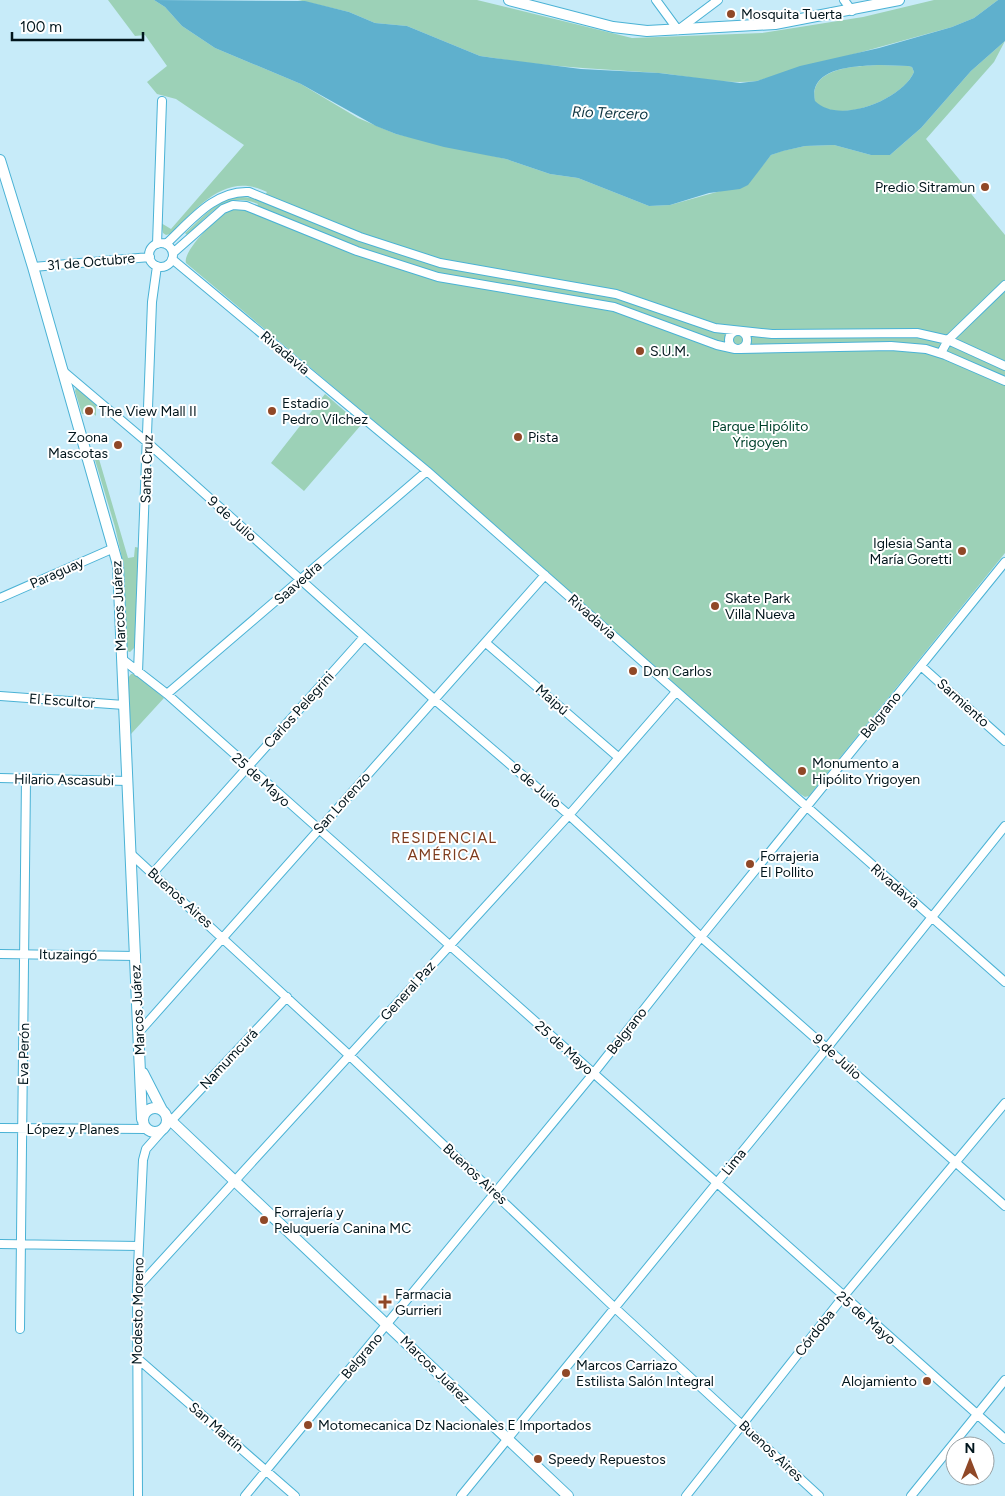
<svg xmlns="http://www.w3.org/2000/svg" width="1005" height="1496" viewBox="0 0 1005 1496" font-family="Figtree,sans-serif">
	<rect width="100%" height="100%" fill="#c7ebf9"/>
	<path fill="#9cd1b7" d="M108 0H154L165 7 182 26 215 48 301 84 358 118 396 134 506 159 550 174 578 178 649 206 670 205 724 190 754 176 771 155 782 151 805 146 834 145 871 155H890L921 128 971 71 1005 41 994 62 926 139 1005 235V553L809 796 805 797 794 790 430 468 186 263C182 251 220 213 233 209 240 208 246 210 253 212L258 204C226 190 210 215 187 235L185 233C209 212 226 187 261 201L267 192C225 171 198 208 170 234L166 235 163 233 161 223 171 229 244 145 176 99 157 94 147 82 167 66 145 35 135 36Z
		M298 0H477L632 38 762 33 863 17 934 0H998L974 18 952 27 757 81C724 85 691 76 658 73 603 69 548 67 494 58L480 56 407 26 375 23 349 12Z
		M879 65 908 66 912 67 914 72C902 100 838 125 815 102 808 67 856 66 879 65Z
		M76 388 96 403V416L92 412 82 414 75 391Z
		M325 394 361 425 304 491 271 463Z
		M99 459 128 558 134 557 135 547 140 548 135 647 130 652 127 651 124 567 115 527 95 460Z
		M131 674H136L164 698 131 734 128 678Z"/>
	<path fill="#5fb0cd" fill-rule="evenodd" d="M154 0 305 1 349 12 375 23 407 26 480 56 494 58 581 69 659 73 740 83 757 81 800 66 879 48 952 27 974 18 998 0H1005V41L971 71 921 128 890 155H871L834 145 805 146 783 151 771 155 748 185 740 189 709 193 670 205 649 206 578 178 550 174 506 159 444 147 396 134 376 126 301 84 215 48 182 26 165 7ZM879 65 908 66 912 67 914 72C902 100 838 125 815 101 808 67 856 66 879 65Z"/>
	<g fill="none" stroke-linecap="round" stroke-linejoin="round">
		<defs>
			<path id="minor" d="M656 0 678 30 718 0
				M844 0 852 11
				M149 255a12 12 0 1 1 24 0a12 12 0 1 1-24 0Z
				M157 244 162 101
				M166 244C190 222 214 190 249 192L360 237 440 263 616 294 715 328 772 334 917 333 948 340 1005 366
				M173 253 223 209 233 205 246 206 357 251 438 277 614 307 717 345 735 349
				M172 259 427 471 1005 982
				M33 267 150 257
				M729 340a9 9 0 1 1 18 0a9 9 0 1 1-18 0Z
				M740 349 891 346 926 349 945 355 1005 381
				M941 353 948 340 1005 285
				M63 371 148 443 435 700 569 815 701 937 1005 1206
				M0 598 114 548
				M486 643 618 757
				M122 659 167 694 1005 1439
				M921 666 1005 741
				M138 672 152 302 157 266
				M167 694 427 471
				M0 696 124 705
				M0 778 128 781
				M131 854 350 1056 615 1308 819 1496
				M153 873 364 637
				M0 954 136 956
				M140 1031 545 575
				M171 1121 287 997
				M0 1128 146 1129
				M0 1244 139 1246
				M137 1288 569 815 676 692
				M20 1329 26 779
				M137 1358 295 1496
				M138 1496 137 1288 143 1160 146 1149 161 1132
				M245 1496 593 1074 701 937 1005 562
				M461 1496 827 1048 1005 826
				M686 1496 843 1297 1005 1103
				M911 1496 1005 1380"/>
			<path id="secondary" d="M509 0 613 27 647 31 775 24 899 0
				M0 160 33 267 118 565 142 1119
				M143 1073 162 1110
				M143 1120a12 12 0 1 1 24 0a12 12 0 1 1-24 0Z
				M167 1117 568 1496"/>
		</defs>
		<use href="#minor" stroke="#4ab2d5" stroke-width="10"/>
		<use href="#secondary" stroke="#4ab2d5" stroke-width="12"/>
		<use href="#minor" stroke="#fff" stroke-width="8"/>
		<use href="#secondary" stroke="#fff" stroke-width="10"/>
	</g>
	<g fill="#904827" stroke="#fff" stroke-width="2">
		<circle cx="731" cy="14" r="5"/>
		<circle cx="985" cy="187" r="5"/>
		<circle cx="640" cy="351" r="5"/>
		<circle cx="89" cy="411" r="5"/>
		<circle cx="272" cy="411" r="5"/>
		<circle cx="518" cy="437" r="5"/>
		<circle cx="118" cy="445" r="5"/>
		<circle cx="962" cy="551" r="5"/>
		<circle cx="715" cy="606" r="5"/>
		<circle cx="633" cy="671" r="5"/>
		<circle cx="802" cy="771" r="5"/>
		<circle cx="750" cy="864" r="5"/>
		<circle cx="264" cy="1220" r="5"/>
		<path d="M382.5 1294.5h5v5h5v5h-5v5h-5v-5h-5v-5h5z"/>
		<circle cx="566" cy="1373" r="5"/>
		<circle cx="927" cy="1381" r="5"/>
		<circle cx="308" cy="1425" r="5"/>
		<circle cx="538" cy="1459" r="5"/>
	</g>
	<g text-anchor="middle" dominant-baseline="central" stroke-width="4" stroke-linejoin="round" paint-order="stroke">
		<g font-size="14" fill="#01151c" stroke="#fff" text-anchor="start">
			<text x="741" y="14">Mosquita Tuerta</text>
			<text x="975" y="187" text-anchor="end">Predio Sitramun</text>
			<text x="650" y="351">S.U.M.</text>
			<text x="282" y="403">Estadio<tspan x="282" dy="16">Pedro Vílchez</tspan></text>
			<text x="99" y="411">The View Mall II</text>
			<text x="108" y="437" text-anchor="end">Zoona<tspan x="108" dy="16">Mascotas</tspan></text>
			<text x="528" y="437">Pista</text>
			<text x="952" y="543" text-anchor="end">Iglesia Santa<tspan x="952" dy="16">María Goretti</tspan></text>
			<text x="725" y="598">Skate Park<tspan x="725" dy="16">Villa Nueva</tspan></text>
			<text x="643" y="671">Don Carlos</text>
			<text x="812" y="763">Monumento a<tspan x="812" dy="16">Hipólito Yrigoyen</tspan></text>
			<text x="760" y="856">Forrajeria<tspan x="760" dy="16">El Pollito</tspan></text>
			<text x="274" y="1212">Forrajería y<tspan x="274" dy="16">Peluquería Canina MC</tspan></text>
			<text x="395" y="1294">Farmacia<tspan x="395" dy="16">Gurrieri</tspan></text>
			<text x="576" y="1365">Marcos Carriazo<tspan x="576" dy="16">Estilista Salón Integral</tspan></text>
			<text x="917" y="1381" text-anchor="end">Alojamiento</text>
			<text x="318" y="1425">Motomecanica Dz Nacionales E Importados</text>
			<text x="548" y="1459">Speedy Repuestos</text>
		</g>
		<g font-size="14" fill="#01151c" stroke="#fff">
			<text transform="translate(91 262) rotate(-5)">31 de Octubre</text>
			<text transform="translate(285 353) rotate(40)">Rivadavia</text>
			<text transform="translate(147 469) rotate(-88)">Santa Cruz</text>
			<text transform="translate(232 519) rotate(42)">9 de Julio</text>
			<text transform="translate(57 573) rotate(-24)">Paraguay</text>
			<text transform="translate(298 583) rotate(-41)">Saavedra</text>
			<text transform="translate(119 606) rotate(-93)">Marcos Juárez</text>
			<text transform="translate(592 617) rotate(42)">Rivadavia</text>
			<text transform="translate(552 700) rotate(41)">Maipú</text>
			<text transform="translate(62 701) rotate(4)">El Escultor</text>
			<text transform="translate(963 703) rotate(42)">Sarmiento</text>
			<text transform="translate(299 710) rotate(-48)">Carlos Pelegrini</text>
			<text transform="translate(881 715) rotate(-51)">Belgrano</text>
			<text transform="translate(64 780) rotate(1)">Hilario Ascasubi</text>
			<text transform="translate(261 780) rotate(42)">25 de Mayo</text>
			<text transform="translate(536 786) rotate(40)">9 de Julio</text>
			<text transform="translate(342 803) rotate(-48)">San Lorenzo</text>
			<text transform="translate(895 886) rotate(41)">Rivadavia</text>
			<text transform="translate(180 898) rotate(42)">Buenos Aires</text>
			<text transform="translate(68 955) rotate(1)">Ituzaingó</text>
			<text transform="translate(408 991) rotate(-48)">General Paz</text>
			<text transform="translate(138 1010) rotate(-93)">Marcos Juárez</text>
			<text transform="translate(627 1031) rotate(-52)">Belgrano</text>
			<text transform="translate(564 1048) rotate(42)">25 de Mayo</text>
			<text transform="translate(24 1054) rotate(-89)">Eva Perón</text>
			<text transform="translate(837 1057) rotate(42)">9 de Julio</text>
			<text transform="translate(229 1059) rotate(-47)">Namumcurá</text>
			<text x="73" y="1129">López y Planes</text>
			<text transform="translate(734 1162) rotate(-51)">Lima</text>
			<text transform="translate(475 1174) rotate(43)">Buenos Aires</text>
			<text transform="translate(138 1311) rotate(-89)">Modesto Moreno</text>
			<text transform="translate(866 1318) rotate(41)">25 de Mayo</text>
			<text transform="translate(815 1333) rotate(-52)">Córdoba</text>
			<text transform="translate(362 1356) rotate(-50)">Belgrano</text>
			<text transform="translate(435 1370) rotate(44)">Marcos Juárez</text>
			<text transform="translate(216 1427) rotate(41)">San Martín</text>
			<text transform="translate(771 1451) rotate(43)">Buenos Aires</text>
		</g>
		<g font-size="14" fill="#00422c" stroke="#fff">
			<text x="760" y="426">Parque Hipólito<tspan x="760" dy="16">Yrigoyen</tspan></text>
		</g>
		<g font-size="15" font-style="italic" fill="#0d3440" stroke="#fff">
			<text transform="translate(610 113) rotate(2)">Río Tercero</text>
		</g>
		<g font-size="15" letter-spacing="1" fill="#7e3d1f" stroke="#fff">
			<text x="444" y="838">RESIDENCIAL<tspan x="444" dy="17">AMÉRICA</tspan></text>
		</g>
	</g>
	<g transform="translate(970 1461)"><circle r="24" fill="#ffffff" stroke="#99a1a4"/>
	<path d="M0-4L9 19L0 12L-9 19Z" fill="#904827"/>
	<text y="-8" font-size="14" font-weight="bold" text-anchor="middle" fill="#01151c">N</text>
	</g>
	<path d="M12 32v8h131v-8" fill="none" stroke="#01151c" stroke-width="2.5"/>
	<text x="20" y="32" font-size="15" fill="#01151c" stroke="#ffffff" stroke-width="4" paint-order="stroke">100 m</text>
</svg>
